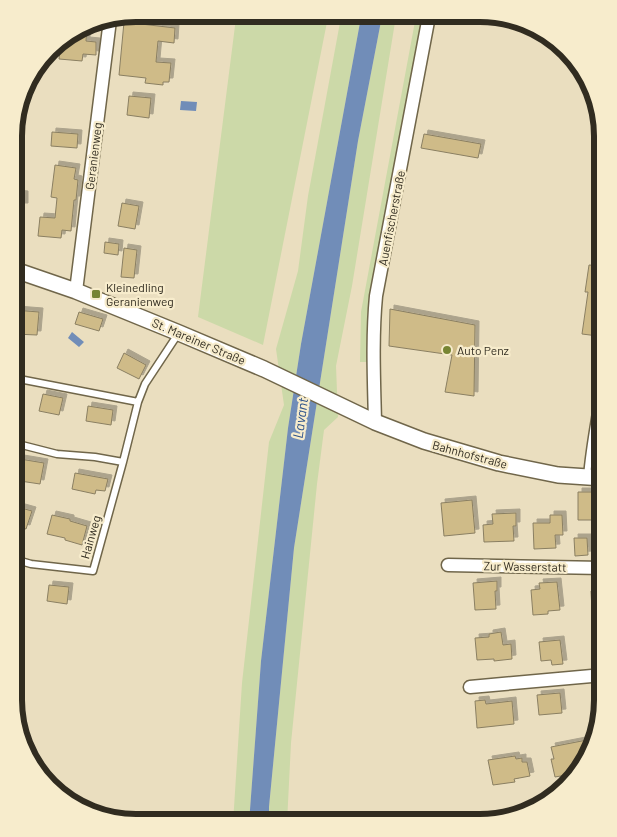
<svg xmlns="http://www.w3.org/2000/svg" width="617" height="837" viewBox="0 0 617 837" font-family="Barlow,sans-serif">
	<defs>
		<filter id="shadow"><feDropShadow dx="4" dy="-4" stdDeviation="0" flood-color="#0004"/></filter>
	</defs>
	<rect width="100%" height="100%" fill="#eadebf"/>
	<path fill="#ccd9a8" d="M382 16H396L352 286 336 366 338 417 324 430 317 484 291 743 287 823H269V807L294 548 358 141Z
		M416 16H423L367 315V362H360L361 312Z
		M328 17 263 345 198 317 236 18Z
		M341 17H361L301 344 288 428 261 661 249 823H233L242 683 269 442 284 405 276 349 298 271 308 196Z"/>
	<path fill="#718db8" d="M382 16 358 141 294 548 269 807V823H249L261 661 288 428 301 344 361 17Z
		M181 101 197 102 196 111 180 110Z
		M72 332 84 342 79 347 68 338Z"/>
	<path fill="#cfbb88" stroke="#8a7f62" filter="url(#shadow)" d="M124 22 175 28 174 43 158 41 156 62 171 63 169 82H163V85L145 83 146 78 119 75Z
		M87 26 86 41 96 42V55L83 54 82 61 59 59 61 41Z
		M129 96 151 98 149 118 127 115Z
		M52 132 78 134 77 148 51 146Z
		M424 134 481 144 478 158 421 148Z
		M55 165 76 168 74 179 78 180 76 200H74L71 231 62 230 61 238 38 236 40 217 55 218 57 198 51 197Z
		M15 194 24 195V207H15Z
		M122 203 139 206 135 229 118 226Z
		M105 242 119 244 118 255 104 253Z
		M124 248 137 250 134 278 121 277Z
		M589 265 602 266 597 301H602L598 336 582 334 588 292H585Z
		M390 309 475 325 474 396 445 392 452 355 389 346Z
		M14 310 39 312 37 335 14 334Z
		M79 312 103 319 99 331 75 324Z
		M124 353 146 365 139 379 117 368Z
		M43 394 63 398 59 415 39 411Z
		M88 406 113 410 111 425 86 421Z
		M14 458 44 463 40 484 20 481 21 473 14 472Z
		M75 473 108 479 105 491 96 490 95 494 72 489Z
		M578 492H596V520H578Z
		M472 500 475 533 444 536 441 503Z
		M14 506 32 511 26 529 14 526Z
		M516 513V526H513L514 541 484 542 483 525 493 524 492 514Z
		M52 515 70 519V521L87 526 82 545 65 540V538L47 534Z
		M550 515H562L563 535H555L556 548 534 549 533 523H550Z
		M574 538H587L588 555 575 556Z
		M497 581V591H495L496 609 475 610 473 583Z
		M557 582 560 610 548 611V614L533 615 531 590 540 589 539 583Z
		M592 583H603V611H592L591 591H593Z
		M49 585 69 587 67 604 47 601Z
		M501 632 503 645 511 644 512 659 494 661V659L477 660 475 638 489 637V634Z
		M560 640 563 664 552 665 551 660 541 661 539 642Z
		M603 688V708L599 721 596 722 593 689Z
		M560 693 562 713 539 715 537 695Z
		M485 700 486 704 512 701 514 724 477 728 475 701Z
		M592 739 585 760 577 761 580 771 578 773 555 777 551 759H554L551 747Z
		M515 756 516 759 522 758V762H527L530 776 514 779 515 782 493 785 488 760Z"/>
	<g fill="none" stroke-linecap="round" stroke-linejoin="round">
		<defs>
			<path id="service" d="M14 378 138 402
				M14 443 57 454 95 457 123 462
				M587 477C590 438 600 399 603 360
				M14 559 31 564 93 571 123 462 138 402 145 384 178 334"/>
			<path id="minor" d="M76 291 110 20
				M375 422C374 380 372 338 376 296L429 16
				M448 565 603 568
				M470 687 603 675"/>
			<path id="tertiary" d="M15 270 76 291 179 333 264 369 375 422 424 441 499 463 558 475 603 478"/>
		</defs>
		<use href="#service" stroke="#70664a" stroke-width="9"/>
		<use href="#minor" stroke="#70664a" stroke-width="15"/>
		<use href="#tertiary" stroke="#70664a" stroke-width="18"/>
		<use href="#service" stroke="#fff" stroke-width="6"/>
		<use href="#minor" stroke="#fff" stroke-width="12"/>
		<use href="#tertiary" stroke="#fff" stroke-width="15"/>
	</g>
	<g fill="#778533" stroke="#f7eccc" stroke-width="2">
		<rect x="91" y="289" width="10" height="10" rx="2.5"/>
		<circle cx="447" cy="350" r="5"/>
	</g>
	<g text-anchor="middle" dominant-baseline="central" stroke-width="4.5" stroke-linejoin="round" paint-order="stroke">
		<g font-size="12" fill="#312c20" stroke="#f7eccc">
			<text transform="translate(93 156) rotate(-83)">Geranienweg</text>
			<text transform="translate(391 218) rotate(-79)">Auenfischerstraße</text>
			<text transform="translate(199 341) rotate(23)">St. Mareiner Straße</text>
			<text transform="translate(470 454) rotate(15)">Bahnhofstraße</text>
			<text transform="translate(90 537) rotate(-74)">Hainweg</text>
			<text transform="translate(525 566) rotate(1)">Zur Wasserstatt</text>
		</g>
		<g font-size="12" fill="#312c20" stroke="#f7eccc" text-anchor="start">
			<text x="106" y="287">Kleinedling<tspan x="106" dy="14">Geranienweg</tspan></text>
			<text x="457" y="350">Auto Penz</text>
		</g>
		<g font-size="14" font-style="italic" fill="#2d528a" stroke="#f7eccc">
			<text transform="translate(300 418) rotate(-82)">Lavant</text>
		</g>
	</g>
	<path d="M0 0H617V837H0ZM136 22H480A114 114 0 0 1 594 136V700A114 114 0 0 1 480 814H136A114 114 0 0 1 22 700V136A114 114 0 0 1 136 22Z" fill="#f7eccc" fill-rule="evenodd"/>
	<path fill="none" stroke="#312c20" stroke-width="6" d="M136 22H480A114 114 0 0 1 594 136V700A114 114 0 0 1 480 814H136A114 114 0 0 1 22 700V136A114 114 0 0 1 136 22Z"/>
</svg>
